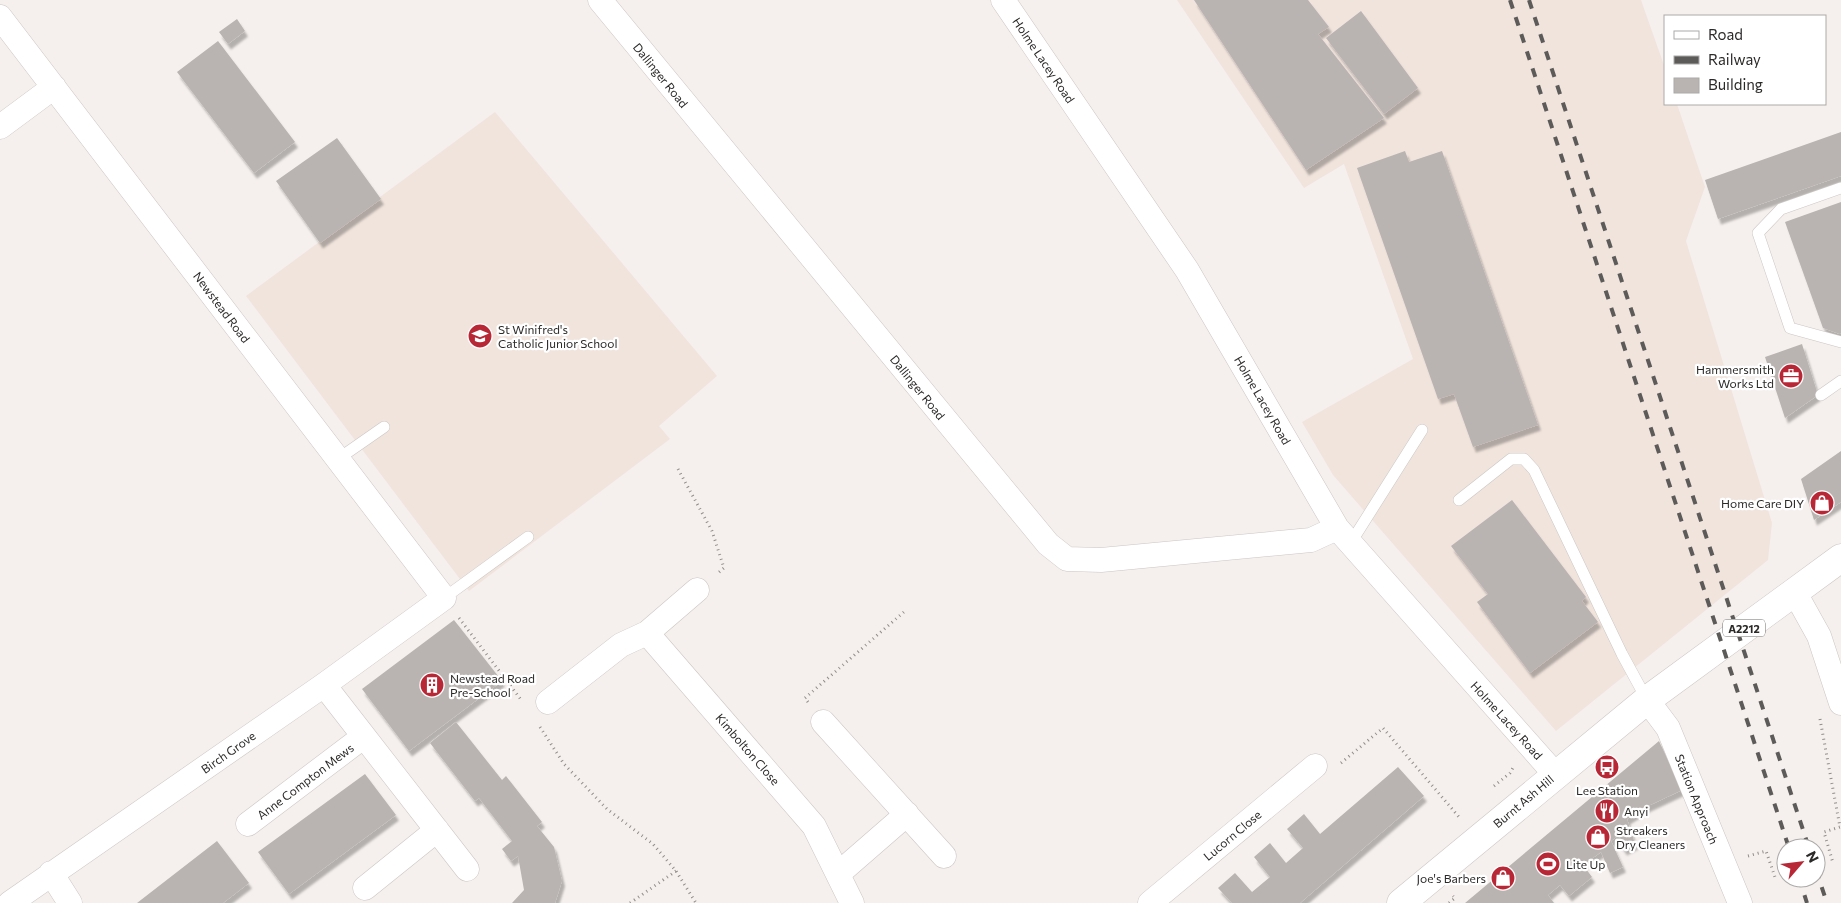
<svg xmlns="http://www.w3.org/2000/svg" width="1841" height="903" viewBox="0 0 1841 903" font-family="Commissioner,sans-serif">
	<defs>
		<filter id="shadow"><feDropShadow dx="3" dy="5.5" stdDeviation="1" flood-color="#0004"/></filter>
	</defs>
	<rect width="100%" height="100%" fill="#f5f0ed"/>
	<path fill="#f1e4dd" d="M1177 0H1641L1665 68V104H1677L1705 187 1686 241 1772 523 1768 560 1556 731 1333 475 1302 422 1413 359 1344 164 1304 188Z
		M495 112 717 376 659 426 670 439 469 591 246 296Z"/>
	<path fill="#b9b4b1" filter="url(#shadow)" d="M1194 0H1308L1329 27 1318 34 1384 118 1306 170Z
		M1361 11 1418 88 1384 114 1326 38Z
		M237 19 245 31 228 44 219 32Z
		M218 41 295 142 254 173 177 72Z
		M1841 132V176L1718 219 1705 180Z
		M337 138 381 199 320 243 276 181Z
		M1405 151 1409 162 1442 151 1538 425 1473 447 1454 394 1438 399 1357 168Z
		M1841 202V333L1840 334 1823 328 1785 222Z
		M1802 344 1818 395 1785 418 1765 357Z
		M1841 451V502L1814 520 1801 479Z
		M1512 500 1586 597 1582 601 1598 622 1530 673 1477 602 1488 594 1451 546Z
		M454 620 502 681 409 751 362 689Z
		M456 722 502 780 506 776 542 822 537 826 554 847 562 881 555 903H512L524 890 518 856 511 861 502 849 512 841 479 798 475 801 430 743Z
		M1659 741 1682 790 1648 806 1627 819 1635 844 1624 850 1616 837 1611 841 1623 867 1610 873 1601 852 1583 865 1592 877 1569 896 1560 885 1548 895 1554 903H1465Z
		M1398 767 1424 796 1300 903H1232L1218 888 1235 873 1252 892 1270 877 1254 857 1270 843 1286 863 1303 848 1287 829 1304 814 1320 834Z
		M365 774 396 815 289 894 258 852Z
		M217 841 249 883 223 903H137Z"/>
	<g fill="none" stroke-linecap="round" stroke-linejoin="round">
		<defs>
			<path id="service" d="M1841 188 1781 209 1758 233 1790 328 1841 342
				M1821 395 1841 381
				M338 459 384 427
				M1459 500 1511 459H1524L1534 470 1622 654 1647 700
				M1350 544 1422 430
				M444 598 528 537"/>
			<path id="minor" d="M600 0 1048 544 1067 559 1101 560 1311 540 1337 528
				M1003 0 1187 270 1337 528 1555 774
				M0 17 444 598 324 685 10 903
				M0 127 54 87
				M1794 591 1819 636 1841 703
				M647 633 697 590
				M324 685 467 869
				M1647 700 1668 728 1740 903
				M548 702 621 645 647 633 814 826 852 903
				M823 722 944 856
				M248 824 363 737
				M51 873 70 903
				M838 874 907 814
				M365 888 437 830
				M1150 903 1315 766"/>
			<path id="primary" d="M1401 903 1647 700 1841 558"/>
		</defs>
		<use href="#service" stroke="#cbc6c3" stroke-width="12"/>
		<use href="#minor" stroke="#cbc6c3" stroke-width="25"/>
		<use href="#primary" stroke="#cbc6c3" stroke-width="29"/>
		<path stroke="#918d8b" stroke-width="3" stroke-dasharray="1 4" stroke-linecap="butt" d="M678 469 712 531 724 568 717 574
			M459 618 522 701
			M808 702 805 698 905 611
			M1820 719 1840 827 1824 832 1833 863
			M540 727 564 764 607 809 653 844 676 871 696 903
			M1341 763 1383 728 1459 817
			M1494 786 1510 773 1514 766
			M1748 856 1766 851 1776 880
			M630 903 676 871
			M1449 903 1455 898 1453 896"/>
		<use href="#service" stroke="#fff" stroke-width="11"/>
		<use href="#minor" stroke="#fff" stroke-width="24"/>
		<use href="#primary" stroke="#fff" stroke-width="28"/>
		<path stroke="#5d5b59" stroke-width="4" stroke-dasharray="9 9" stroke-linecap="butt" d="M1510 0 1789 848
			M1529 0 1809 848
			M1816 870 1827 903
			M1799 878 1807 903"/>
	</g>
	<defs>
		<symbol id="school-disc" viewBox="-11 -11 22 22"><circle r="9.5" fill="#b82735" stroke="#fff"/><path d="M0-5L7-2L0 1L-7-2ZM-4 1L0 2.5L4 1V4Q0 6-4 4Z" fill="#fff"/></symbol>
		<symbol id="office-disc" viewBox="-11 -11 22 22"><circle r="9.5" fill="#b82735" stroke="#fff"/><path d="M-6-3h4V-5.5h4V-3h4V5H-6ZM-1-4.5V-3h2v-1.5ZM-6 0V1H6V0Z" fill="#fff"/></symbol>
		<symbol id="shop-disc" viewBox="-11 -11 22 22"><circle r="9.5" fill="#b82735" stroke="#fff"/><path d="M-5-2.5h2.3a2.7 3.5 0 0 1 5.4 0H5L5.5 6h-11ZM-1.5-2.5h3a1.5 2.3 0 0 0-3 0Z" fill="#fff"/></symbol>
		<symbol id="building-disc" viewBox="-11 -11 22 22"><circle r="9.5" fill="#b82735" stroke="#fff"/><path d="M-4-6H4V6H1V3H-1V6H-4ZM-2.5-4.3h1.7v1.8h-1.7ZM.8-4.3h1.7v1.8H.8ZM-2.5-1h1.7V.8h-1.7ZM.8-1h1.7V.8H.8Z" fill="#fff"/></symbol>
		<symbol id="bus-disc" viewBox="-11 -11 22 22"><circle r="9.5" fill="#b82735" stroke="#fff"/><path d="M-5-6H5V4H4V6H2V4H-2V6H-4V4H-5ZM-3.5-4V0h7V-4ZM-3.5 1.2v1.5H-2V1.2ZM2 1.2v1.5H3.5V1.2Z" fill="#fff"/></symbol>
		<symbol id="restaurant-disc" viewBox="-11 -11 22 22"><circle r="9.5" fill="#b82735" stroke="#fff"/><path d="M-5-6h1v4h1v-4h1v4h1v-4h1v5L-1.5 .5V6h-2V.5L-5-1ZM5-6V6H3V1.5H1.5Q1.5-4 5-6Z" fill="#fff"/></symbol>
		<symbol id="stadium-disc" viewBox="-11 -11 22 22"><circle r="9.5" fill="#b82735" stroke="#fff"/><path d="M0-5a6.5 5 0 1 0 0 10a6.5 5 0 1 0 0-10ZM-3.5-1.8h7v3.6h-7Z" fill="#fff"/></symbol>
	</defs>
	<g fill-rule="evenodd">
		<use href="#school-disc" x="466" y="322" width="28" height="28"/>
		<use href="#office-disc" x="1777" y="362" width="28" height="28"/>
		<use href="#shop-disc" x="1808" y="489" width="28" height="28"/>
		<use href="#building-disc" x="418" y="671" width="28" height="28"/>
		<use href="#bus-disc" x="1593" y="753" width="28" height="28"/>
		<use href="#restaurant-disc" x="1593" y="797" width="28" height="28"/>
		<use href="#shop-disc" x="1584" y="823" width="28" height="28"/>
		<use href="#stadium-disc" x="1534" y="850" width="28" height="28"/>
		<use href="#shop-disc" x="1489" y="864" width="28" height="28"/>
	</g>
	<g text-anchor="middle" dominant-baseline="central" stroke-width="4.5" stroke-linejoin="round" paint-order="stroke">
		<rect fill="#fff" stroke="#6b6a69" stroke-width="1" x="1723" y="619.5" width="42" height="17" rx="4"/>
		<g font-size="11" font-weight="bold" fill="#2c2a29">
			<text x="1744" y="628">A2212</text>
		</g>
		<g font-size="12" fill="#2c2a29" stroke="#fff">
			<text transform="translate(1044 60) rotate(56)">Holme Lacey Road</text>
			<text transform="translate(661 75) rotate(51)">Dallinger Road</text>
			<text transform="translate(222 307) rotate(53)">Newstead Road</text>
			<text transform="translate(918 387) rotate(51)">Dallinger Road</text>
			<text transform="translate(1263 400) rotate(60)">Holme Lacey Road</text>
			<text transform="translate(1507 720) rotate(48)">Holme Lacey Road</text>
			<text transform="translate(748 749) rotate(49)">Kimbolton Close</text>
			<text transform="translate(228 752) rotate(-35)">Birch Grove</text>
			<text transform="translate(305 781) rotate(-37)">Anne Compton Mews</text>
			<text transform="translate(1697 799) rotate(68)">Station Approach</text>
			<text transform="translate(1523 801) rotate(-40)">Burnt Ash Hill</text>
			<text transform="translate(1232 835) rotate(-40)">Lucorn Close</text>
		</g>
		<g font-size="12" fill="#2c2a29" stroke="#fff" text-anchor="start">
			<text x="498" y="329">St Winifred's<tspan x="498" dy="14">Catholic Junior School</tspan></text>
			<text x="1774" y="369" text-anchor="end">Hammersmith<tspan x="1774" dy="14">Works Ltd</tspan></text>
			<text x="1804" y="503" text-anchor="end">Home Care DIY</text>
			<text x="450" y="678">Newstead Road<tspan x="450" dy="14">Pre-School</tspan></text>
			<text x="1607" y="790" text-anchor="middle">Lee Station</text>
			<text x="1624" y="811">Anyi</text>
			<text x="1616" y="830">Streakers<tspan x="1616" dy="14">Dry Cleaners</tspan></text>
			<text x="1566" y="864">Lite Up</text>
			<text x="1486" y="878" text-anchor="end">Joe's Barbers</text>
		</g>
	</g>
	<rect x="1664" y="15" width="162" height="90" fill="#ffffff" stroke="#abaaa9"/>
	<rect x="1674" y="31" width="25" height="8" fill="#ffffff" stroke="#abaaa9"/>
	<text x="1708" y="40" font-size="15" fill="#2c2a29">Road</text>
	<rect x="1674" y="56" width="25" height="8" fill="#5d5b59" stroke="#abaaa9"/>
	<text x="1708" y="65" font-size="15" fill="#2c2a29">Railway</text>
	<rect x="1674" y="78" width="25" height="15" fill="#b9b4b1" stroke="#abaaa9"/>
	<text x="1708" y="90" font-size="15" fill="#2c2a29">Building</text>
	<g transform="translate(1801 863) rotate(62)"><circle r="24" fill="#ffffff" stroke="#abaaa9"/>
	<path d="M0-4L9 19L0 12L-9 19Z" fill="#b82735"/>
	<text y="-8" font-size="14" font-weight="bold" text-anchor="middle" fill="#2c2a29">N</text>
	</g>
</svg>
